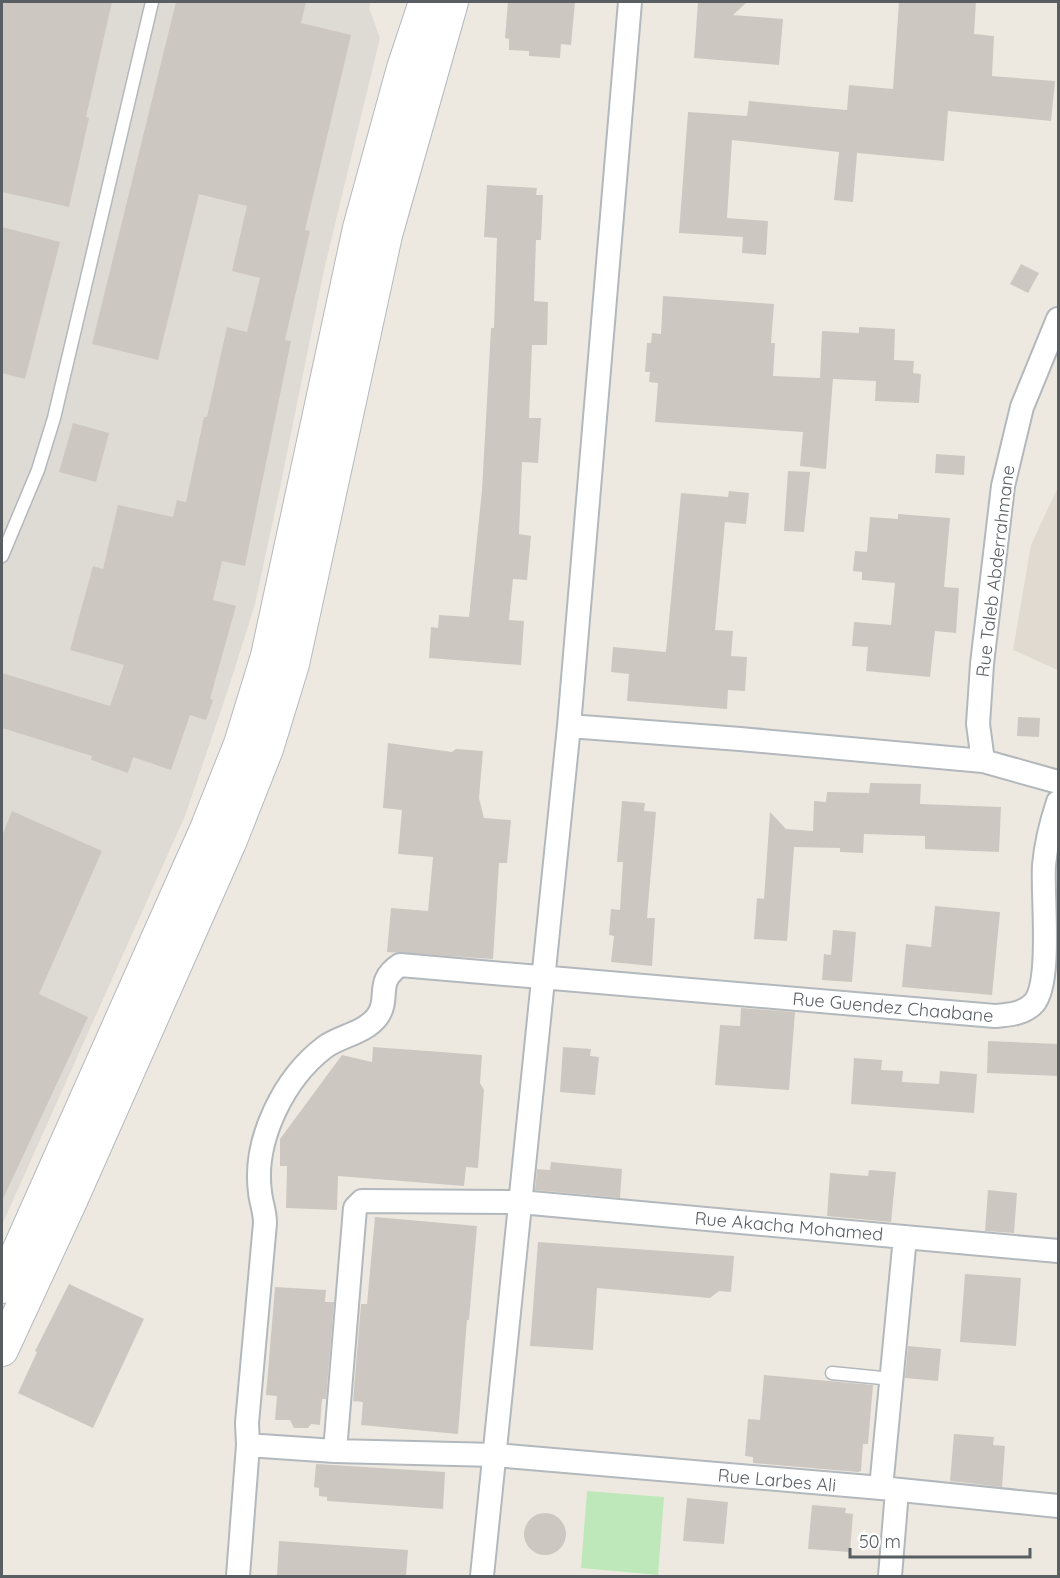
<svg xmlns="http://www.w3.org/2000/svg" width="1060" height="1578" viewBox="0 0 1060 1578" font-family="Quicksand,sans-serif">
	<rect width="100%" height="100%" fill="#eee9e0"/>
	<path fill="#dedbd5" d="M2 2H371L369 8 380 38 324 270 279 493 255 604 228 690 185 816 2 1225Z"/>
	<path fill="#e0dad0" d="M1058 487V670L1013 650 1031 545Z"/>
	<path fill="#bee8b9" d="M587 1491 664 1497 658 1575 581 1568Z"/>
	<path fill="#cdc7c1" d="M2 2H112L86 117 89 118 69 207 2 192Z
		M176 2H306L301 23 351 35 305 230 310 231 285 340 291 341 245 566 222 561 213 600 236 606 210 699 213 700 206 720 190 715 171 770 133 757 128 773 91 760 92 756 2 728V673L110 706 124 665 70 650 93 566 103 569 118 505 173 517 177 500 186 502 204 417H207L227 327 247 332 260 278 232 271 247 206 199 194 158 360 92 344Z
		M508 2H575L571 45 561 44 560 58 529 56V51L509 50V39L505 38Z
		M698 2H747L733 15 783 19 779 65 694 58Z
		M899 2H976L974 34 994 36 992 76 1055 81 1051 121 948 111 944 161 857 153 853 202 834 200 839 152 732 140 727 218 768 221 766 255 742 253 743 237 679 233 688 112 747 116 749 101 847 110 849 85 893 89Z
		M487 185 537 188 536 195H543L541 240H536L534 301 548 302 547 345H532L529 418H541L538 463 522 462 519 534 531 536 527 580 513 579 509 620 524 621 521 665 429 658 431 627 438 628 439 615 469 617 482 490 491 328H494L497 238 484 237Z
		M2 227 60 242 25 379 2 373Z
		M1021 264 1039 273 1028 293 1010 284Z
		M663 296 774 304 771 343H775L773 376 820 378 822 331 859 333V327L895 329 894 360 914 361 913 373 921 374 919 403 875 401 876 381 833 379 826 469 800 466 803 432 655 422 658 383 649 382 650 372H645L647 343H651L652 333 661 334Z
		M73 423 109 433 96 482 59 472Z
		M936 454 965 456 964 475 935 473Z
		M788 471 810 472 804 532 784 531Z
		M729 491 749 493 746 524 725 522 715 630 733 631 731 656 747 657 745 691 728 690 727 709 627 701 629 674 611 672 613 647 666 652 681 493 728 497Z
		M898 514 950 518 944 587 959 588 956 633 935 631 930 677 866 671 868 647 852 646 854 622 891 625 895 583 862 580V572L853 571 855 551 867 552 870 517 898 519Z
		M1018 717 1040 718 1039 737 1017 736Z
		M388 743 452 752 456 749 483 751 479 798 484 818 511 820 507 863H499L493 959 387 952 391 908 428 911 433 857 398 854 402 810 383 808Z
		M870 783 921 784 920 804 1001 807 999 852 925 849V836L864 834 863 853 840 852V848L794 847 787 941 754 939 757 898 764 899 770 812 786 829 813 831 814 801 826 802 827 792 869 793Z
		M622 801 645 803 644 811 656 812 647 918H655L652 966 611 962 614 936 609 935 611 909 620 910 623 862H617Z
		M12 811 102 851 39 994 88 1017 2 1201V836Z
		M935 906 1000 912 992 995 902 987 906 944 931 947Z
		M833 930 856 932 852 982 822 980 824 954 831 955Z
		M741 1008 795 1012 789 1090 715 1085 720 1025 740 1026Z
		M988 1041 1059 1044V1076L987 1073Z
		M373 1047 482 1055 480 1083 484 1090 478 1168 466 1167 464 1186 338 1176 337 1210 286 1208 287 1166H280V1139L342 1055 372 1062Z
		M563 1047 591 1049 590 1056 599 1057 595 1095 560 1092Z
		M854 1058 882 1060 881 1070 903 1071 902 1082 939 1084 940 1071 977 1074 974 1113 851 1104Z
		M551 1162 622 1169 620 1198 535 1190 537 1169 550 1170Z
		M869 1170 896 1172 891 1222 827 1216 830 1173 868 1176Z
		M988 1190 1017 1193 1014 1233 985 1231Z
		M375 1217 477 1226 469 1320H467L458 1434 361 1425 363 1402 353 1401 361 1304H367Z
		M538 1242 734 1256 731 1292 719 1291 710 1298 597 1288 593 1350 530 1346Z
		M965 1274 1021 1278 1016 1346 960 1342Z
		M69 1284 144 1319 93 1428 18 1393 37 1352 35 1351Z
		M275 1287 326 1290 325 1302H334L326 1399H322L320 1425 311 1424 308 1428H294L290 1420H275L277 1396 266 1395Z
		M908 1346 941 1349 938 1381 905 1378Z
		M764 1375 873 1385 868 1444H863L861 1471 858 1472 753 1463V1457L745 1456 748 1419 760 1420Z
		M954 1434 994 1437 993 1445 1005 1446 1002 1487 950 1481Z
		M316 1464 445 1472 443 1509 327 1501V1497L319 1496V1488L314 1487Z
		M687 1498 728 1502 724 1544 683 1541Z
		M812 1505 846 1508 845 1513 853 1514 850 1552 808 1549Z
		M524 1534a21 21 0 1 1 42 0a21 21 0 1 1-42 0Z
		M279 1541 408 1550 406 1576H277Z"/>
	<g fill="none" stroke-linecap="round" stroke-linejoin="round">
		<defs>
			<path id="service" d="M2 556 38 470 54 418 152 2
				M832 1373 892 1379"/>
			<path id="minor" d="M569 726 740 739 983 761 1058 782
				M983 761 978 724 982 664 1003 486 1022 407 1058 319
				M248 1445 247 1423 265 1223C265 1211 261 1203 260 1192 253 1140 284 1078 325 1047 340 1036 365 1033 377 1017 391 998 374 982 400 965L995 1016C1008 1015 1024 1014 1034 1003 1052 982 1042 895 1044 865 1046 843 1051 823 1058 802
				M335 1451 355 1208 362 1201 520 1202 1058 1251
				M881 1488 905 1237
				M238 1576 248 1445 335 1451 495 1455 881 1488 1058 1506
				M482 1576 569 726 630 2
				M890 1576 897 1491"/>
			<path id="secondary" d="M2 1287 206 829 240 744 267 656 359 228 403 68 425 2
				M2 1350 71 1201 231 840 267 749 293 664 386 235 452 2"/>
		</defs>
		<use href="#service" stroke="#b3b8bc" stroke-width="15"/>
		<use href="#minor" stroke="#b3b8bc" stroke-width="26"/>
		<use href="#secondary" stroke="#b4b9be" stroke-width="34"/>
		<use href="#service" stroke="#fff" stroke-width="12"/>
		<use href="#minor" stroke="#fff" stroke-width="22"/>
		<use href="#secondary" stroke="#fff" stroke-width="32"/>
	</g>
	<g text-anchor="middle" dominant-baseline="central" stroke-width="4.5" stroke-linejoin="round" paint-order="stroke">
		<g font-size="18" fill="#595e63" stroke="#fff">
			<text transform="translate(995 571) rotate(-83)">Rue Taleb Abderrahmane</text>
			<text transform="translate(893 1007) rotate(5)">Rue Guendez Chaabane</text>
			<text transform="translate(789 1226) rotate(5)">Rue Akacha Mohamed</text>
			<text transform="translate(777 1480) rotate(5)">Rue Larbes Ali</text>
		</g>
	</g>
	<rect width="1060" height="1578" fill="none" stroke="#595e63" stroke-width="6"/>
	<path d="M850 1548v9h180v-9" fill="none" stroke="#595e63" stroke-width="3"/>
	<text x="859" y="1548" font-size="18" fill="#595e63" stroke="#ffffff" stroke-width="4.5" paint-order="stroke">50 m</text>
</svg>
